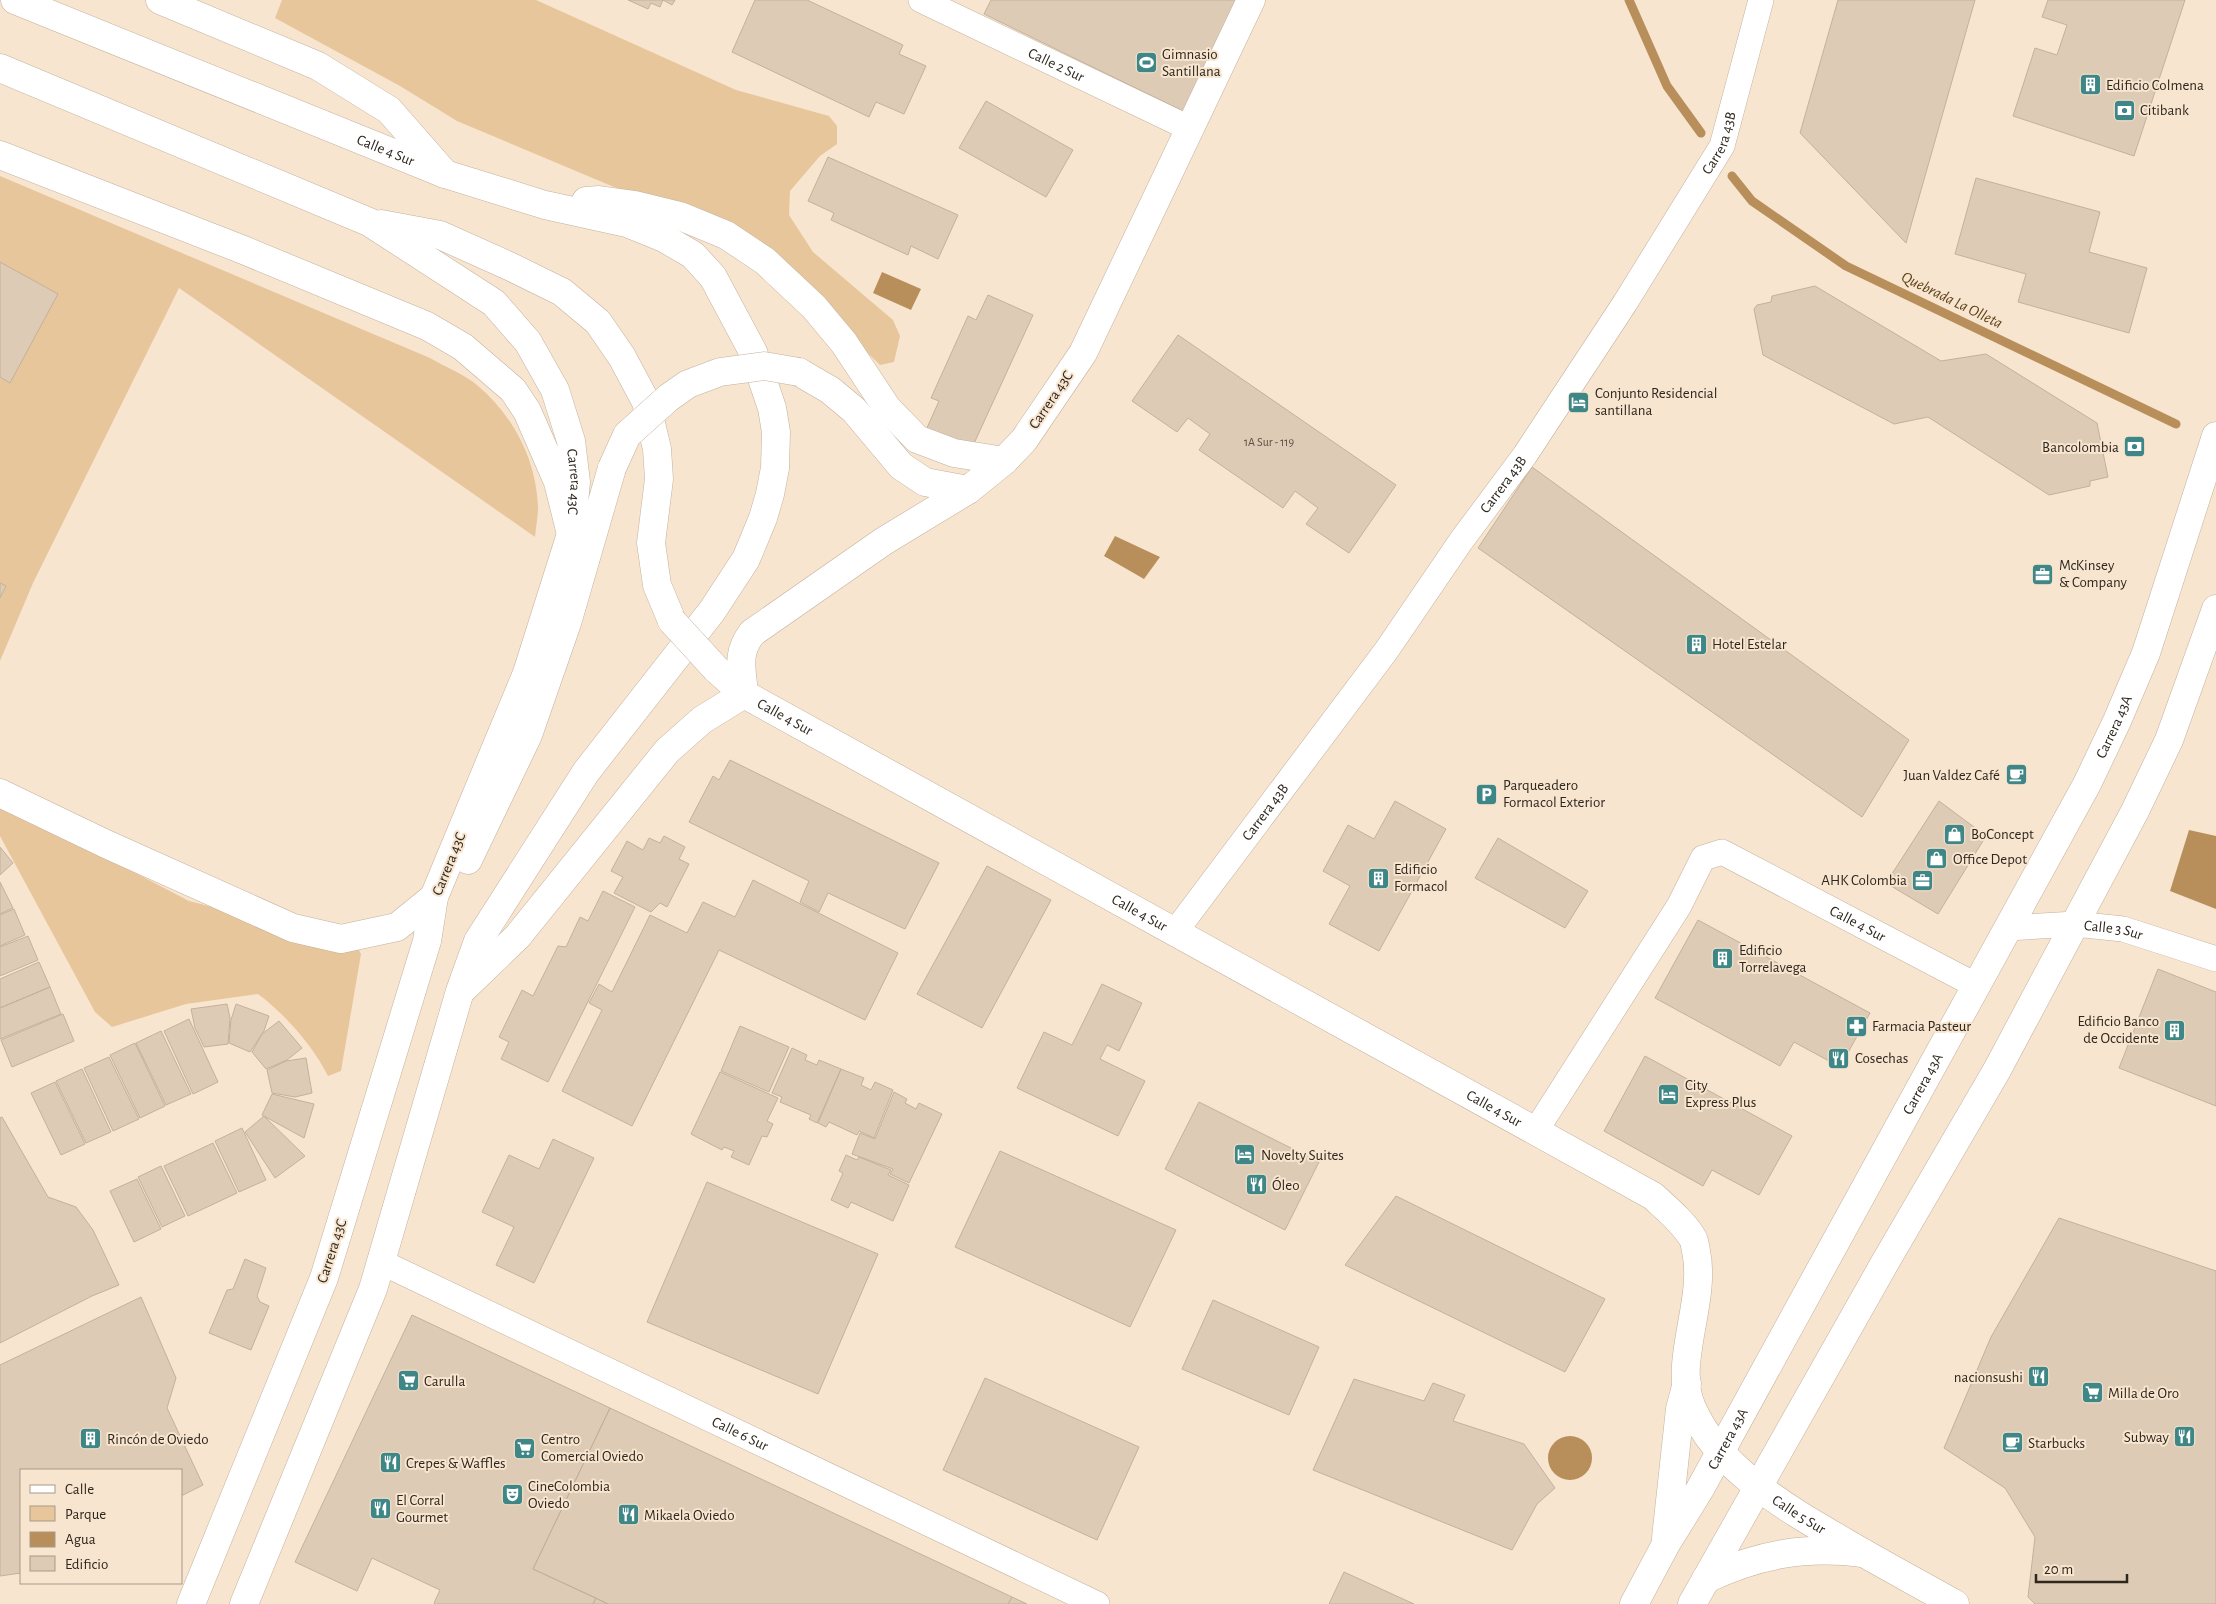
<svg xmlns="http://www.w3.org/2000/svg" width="2216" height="1604" viewBox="0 0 2216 1604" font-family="'Alegreya Sans',sans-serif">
	<rect width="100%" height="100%" fill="#f8e5cf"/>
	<path fill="#e8c69c" d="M282 0H536L736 90 829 116 837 126V144L820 156 790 191 789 215 813 252 893 320 900 336 894 362 880 365 831 317 664 208 457 121 400 86 275 18Z
		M0 176 430 358C445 367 464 374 477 385 513 415 536 459 538 506 538 516 536 527 535 537L179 288 33 583 0 661Z
		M0 805 9 807 189 901 356 944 361 954 341 1071 328 1076C313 1046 285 1014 258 994L186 1004 112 1027 95 1012 0 836Z"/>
	<path fill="#b88f5a" d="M882 272 921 289 911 310 873 293Z
		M1115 536 1160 557 1144 579 1104 556Z
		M2189 830 2216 836V909L2170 891Z
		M1548 1458a22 22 0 1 1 44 0a22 22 0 1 1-44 0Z"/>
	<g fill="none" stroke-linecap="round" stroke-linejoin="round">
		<path stroke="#b88f5a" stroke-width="9" d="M1629 0 1667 86 1701 133
			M1732 176 1752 201 1846 266 2176 424"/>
	</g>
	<path fill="#decbb5" stroke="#c3b19c" d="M628 0H675L672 5 663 0 660 7 651 3 648 9Z
		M755 0H807L903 45 899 54 926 66 904 114 876 102 869 117 732 52Z
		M991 0H1239L1185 112 984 14Z
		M1838 0H1975L1906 243 1800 133Z
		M2048 0H2185L2134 156 2013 116 2035 48 2057 55 2067 25 2042 17Z
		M986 101 1073 150 1046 197 959 148Z
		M828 157 958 215 938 259 911 246 908 255 831 220 834 213 808 201Z
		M1976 178 2100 212 2089 252 2147 268 2129 333 2018 302 2026 274 1955 254Z
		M0 262 58 294 10 383 0 377Z
		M1815 286 1941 361 1986 354 2097 423 2108 477 2090 481V486L2049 495 1928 417 1894 424 1763 355 1754 309 1757 305 1771 302 1772 296Z
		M988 295 1033 315 971 450 926 430 939 401 931 398 968 316 976 320Z
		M1178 335 1396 485 1349 553 1306 524 1318 508 1295 491 1283 508 1199 450 1210 434 1188 418 1177 432 1132 401Z
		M1532 467 1909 740 1862 817 1478 548Z
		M0 583 6 586 0 598Z
		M730 760 939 863 905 929 828 893 819 912 800 902 809 881 689 822 713 776 719 780Z
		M1395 801 1446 829 1379 951 1329 924 1350 886 1323 871 1348 825 1374 839Z
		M1939 801 1986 836 1938 914 1886 883Z
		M664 836 685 847 679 859 689 864 667 907 660 903 651 912 614 893 623 877 611 871 627 841 643 850 649 838 660 843Z
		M1498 838 1588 891 1565 928 1475 878Z
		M0 847 13 863 0 875Z
		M987 866 1051 900 982 1028 917 994Z
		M753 880 898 953 865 1020 719 950 632 1126 562 1091 602 1010 589 1003 599 984 612 992 650 915 687 933 703 902 735 917Z
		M0 882 13 908 0 914Z
		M603 891 635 907 548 1082 501 1059 509 1042 499 1037 522 990 533 996 558 946 566 947 580 917 588 921Z
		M14 909 25 935 0 946V915Z
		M1698 920 1870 1013 1840 1067 1794 1042 1780 1066 1655 998Z
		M28 936 38 960 0 976V947Z
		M39 962 50 987 0 1008V979Z
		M2158 969 2216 992V1106L2119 1068Z
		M1102 984 1142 1003 1119 1051 1107 1045 1100 1059 1145 1081 1118 1136 1017 1088 1044 1032 1072 1045Z
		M50 987 61 1014 0 1039V1008Z
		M227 1004 230 1018 228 1044 204 1047 195 1028 191 1009Z
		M236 1004 269 1016 264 1031 250 1052 229 1043 231 1020Z
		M63 1014 74 1041 12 1067 1 1040Z
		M189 1019 218 1082 193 1094 164 1031Z
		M279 1021 302 1048 287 1060 266 1069 252 1052 262 1034Z
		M740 1026 789 1047 769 1092 721 1071Z
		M161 1031 191 1094 166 1105 136 1043Z
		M135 1043 165 1106 140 1118 110 1055Z
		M792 1048 807 1055 805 1060 817 1065 819 1060 841 1069 817 1123 809 1119 811 1115 780 1102 782 1097 772 1093Z
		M1645 1056 1792 1136 1759 1195 1712 1170 1703 1186 1604 1131Z
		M109 1057 139 1119 113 1131 84 1068Z
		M306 1058 312 1093 295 1097 272 1093 267 1070 286 1061Z
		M82 1069 111 1132 86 1143 56 1081Z
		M841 1069 864 1078 861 1085 871 1090 875 1082 893 1090 874 1138 859 1131 857 1135 829 1122 826 1127 818 1123Z
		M720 1072 778 1098 767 1121 773 1124 767 1137 762 1136 749 1165 731 1157 734 1151 724 1147 722 1150 691 1134Z
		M55 1082 85 1144 61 1155 31 1093Z
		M894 1092 907 1099 905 1103 916 1109 919 1103 942 1114 909 1183 890 1174 893 1169 852 1154 860 1133 875 1139Z
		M272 1094 314 1104 304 1138 262 1115Z
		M1199 1102 1319 1162 1285 1230 1165 1169Z
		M264 1116 305 1156 275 1178 245 1132Z
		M2 1117 48 1197 76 1207 93 1230 119 1285 92 1296 0 1343V1118Z
		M242 1128 266 1180 239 1192 215 1141Z
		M553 1139 594 1158 534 1283 496 1265 514 1227 482 1212 509 1155 539 1169Z
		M213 1143 237 1193 188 1216 164 1166Z
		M1000 1151 1176 1230 1130 1327 955 1247Z
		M846 1155 857 1160 859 1157 891 1170 888 1175 909 1185 893 1221 851 1202 848 1208 831 1200 843 1173 839 1171Z
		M161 1166 185 1216 162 1227 138 1177Z
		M137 1179 161 1229 134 1242 110 1191Z
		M707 1182 878 1254 818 1394 647 1322Z
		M1396 1196 1605 1299 1565 1372 1345 1265Z
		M2059 1218 2216 1271V1604H2035L2028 1597 2035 1537 2005 1488 1944 1448 1991 1337Z
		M245 1259 266 1268 257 1296 260 1302 269 1306 251 1350 209 1333 227 1290 233 1289Z
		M141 1297 176 1378 167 1408 203 1485 181 1496V1470H21V1573L0 1576V1365Z
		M1213 1300 1319 1347 1289 1415 1182 1369Z
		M412 1315 610 1408 533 1569 596 1598 593 1604H435L434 1603 440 1590 372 1558 357 1591 295 1562Z
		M985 1378 1139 1447 1097 1540 943 1470Z
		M1354 1379 1424 1401 1433 1383 1465 1395 1453 1421 1524 1444 1555 1488 1537 1504 1512 1550 1313 1470Z
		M610 1408 1012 1597 1008 1604H608L533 1569Z
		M1344 1572 1414 1604H1329Z
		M1012 1597 1027 1604H1008Z
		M596 1598 608 1604H593Z"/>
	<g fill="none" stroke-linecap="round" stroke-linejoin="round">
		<defs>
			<g id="minor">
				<path id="s1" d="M921 0 1191 129"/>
				<path id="s2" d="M2008 928 2075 924 2123 929 2216 959"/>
				<path id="s3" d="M1175 932 1386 651 1461 541 1525 455 1625 303 1722 146 1761 0"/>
				<path id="s4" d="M1535 1132 1679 906 1703 858 1722 852 1977 986"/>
				<path id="s5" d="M381 1262 1097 1604"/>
			</g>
			<g id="tertiary">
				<path id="s6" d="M1251 0 1083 353 1024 440 1004 461 968 490 884 541 752 633C736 654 742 669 744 694L1653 1196C1667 1209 1682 1221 1692 1237 1695 1241 1695 1247 1696 1251 1707 1301 1672 1363 1692 1408 1719 1470 1788 1509 1843 1541 1880 1563 1918 1583 1955 1604"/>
			</g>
			<g id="secondary">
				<path id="s7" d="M15 0 445 174 545 205 627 223 664 238 693 255 713 277 753 352 772 408 776 432 775 468 770 494 763 518 746 559 712 611 586 772 478 941 460 991 373 1289 244 1604"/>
				<path id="s8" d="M0 68 369 222 494 303 528 342 555 390 571 441 576 482 571 534 527 673 434 897 427 941 324 1278 191 1604"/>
				<path d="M586 201 599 200 635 205 680 216 726 235 765 261 814 307 844 343 887 408 917 439 954 453 1004 461"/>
				<path d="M381 224 440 235 509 266 562 292 598 322 622 357 646 402 657 449 659 479 651 543 657 585 672 621"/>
				<path d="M799 372 830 390 854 410 901 466 925 482 968 490"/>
				<path d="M468 860 528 735 567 623 612 468"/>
				<path d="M463 989 518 936 667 751 702 720 744 694 716 669"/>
			</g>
			<g id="primary">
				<path d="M160 0 318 66 389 110 445 174"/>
				<path d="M0 155 241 249 427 326 463 347 513 390 527 411 558 482 571 534"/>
				<path d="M0 793 106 844 293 928 341 939 397 927 434 897"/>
				<path d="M1666 1538 1680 1409 1687 1383"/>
				<path d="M1706 1579C1759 1554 1805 1546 1863 1553"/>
				<path id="s9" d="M1634 1604 1666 1544 1700 1489 2087 784 2117 721 2146 653 2216 436"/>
				<path d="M1692 1604 1883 1266 1997 1070 2135 811 2169 740 2216 609"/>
			</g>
		</defs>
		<use href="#minor" stroke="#c3b19c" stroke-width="26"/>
		<use href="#tertiary" stroke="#c3b19c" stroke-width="29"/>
		<use href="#secondary" stroke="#c3b19c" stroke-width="29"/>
		<use href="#primary" stroke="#c3b19c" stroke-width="29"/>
		<use href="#minor" stroke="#fff" stroke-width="25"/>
		<use href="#tertiary" stroke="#fff" stroke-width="28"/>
		<use href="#secondary" stroke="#fff" stroke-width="28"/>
		<use href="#primary" stroke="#fff" stroke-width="28"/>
		<defs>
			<path id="secondary-bridge" d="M612 468 627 435 668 398 688 384 720 372 764 366 799 372
				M672 621 716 669"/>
		</defs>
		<use href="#secondary-bridge" stroke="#c3b19c" stroke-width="29" stroke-linecap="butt"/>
		<use href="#secondary-bridge" stroke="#fff" stroke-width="28"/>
	</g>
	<defs>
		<symbol id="stadium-square" viewBox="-11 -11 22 22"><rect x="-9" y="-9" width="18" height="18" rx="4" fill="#3e8786" stroke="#f8e5cf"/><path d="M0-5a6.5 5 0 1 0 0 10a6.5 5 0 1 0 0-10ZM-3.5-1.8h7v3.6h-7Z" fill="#fff"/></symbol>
		<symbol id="building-square" viewBox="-11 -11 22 22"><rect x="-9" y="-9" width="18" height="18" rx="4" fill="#3e8786" stroke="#f8e5cf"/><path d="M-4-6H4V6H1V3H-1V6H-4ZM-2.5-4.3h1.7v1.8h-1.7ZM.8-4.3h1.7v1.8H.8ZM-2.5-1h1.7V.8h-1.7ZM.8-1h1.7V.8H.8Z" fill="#fff"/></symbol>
		<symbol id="bank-square" viewBox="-11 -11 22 22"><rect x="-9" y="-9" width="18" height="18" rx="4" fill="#3e8786" stroke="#f8e5cf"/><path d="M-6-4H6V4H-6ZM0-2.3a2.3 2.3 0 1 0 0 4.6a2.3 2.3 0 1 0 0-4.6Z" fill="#fff"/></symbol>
		<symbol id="hotel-square" viewBox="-11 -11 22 22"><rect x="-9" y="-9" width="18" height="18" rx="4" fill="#3e8786" stroke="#f8e5cf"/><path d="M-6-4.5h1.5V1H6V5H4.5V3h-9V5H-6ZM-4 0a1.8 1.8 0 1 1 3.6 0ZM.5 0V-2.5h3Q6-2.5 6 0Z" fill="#fff"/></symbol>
		<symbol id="office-square" viewBox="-11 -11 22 22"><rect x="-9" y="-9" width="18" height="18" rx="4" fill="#3e8786" stroke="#f8e5cf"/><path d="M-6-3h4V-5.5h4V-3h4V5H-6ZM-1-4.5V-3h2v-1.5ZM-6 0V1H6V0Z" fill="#fff"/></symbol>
		<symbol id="cafe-square" viewBox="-11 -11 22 22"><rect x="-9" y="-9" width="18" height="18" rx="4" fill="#3e8786" stroke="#f8e5cf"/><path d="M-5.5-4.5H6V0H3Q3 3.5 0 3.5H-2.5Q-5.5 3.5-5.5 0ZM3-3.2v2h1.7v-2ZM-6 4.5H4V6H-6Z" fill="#fff"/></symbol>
		<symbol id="parking-square" viewBox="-11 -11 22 22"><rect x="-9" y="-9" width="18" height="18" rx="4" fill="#3e8786" stroke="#f8e5cf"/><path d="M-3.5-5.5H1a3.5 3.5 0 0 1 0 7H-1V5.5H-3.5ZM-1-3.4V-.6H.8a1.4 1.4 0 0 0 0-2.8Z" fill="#fff"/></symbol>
		<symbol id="shop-square" viewBox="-11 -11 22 22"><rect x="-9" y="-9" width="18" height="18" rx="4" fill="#3e8786" stroke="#f8e5cf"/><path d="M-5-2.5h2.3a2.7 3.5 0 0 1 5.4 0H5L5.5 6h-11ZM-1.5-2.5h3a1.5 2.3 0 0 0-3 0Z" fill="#fff"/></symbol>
		<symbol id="pharmacy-square" viewBox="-11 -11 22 22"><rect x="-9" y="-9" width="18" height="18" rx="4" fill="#3e8786" stroke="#f8e5cf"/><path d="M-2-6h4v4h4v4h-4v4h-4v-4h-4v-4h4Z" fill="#fff"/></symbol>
		<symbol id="restaurant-square" viewBox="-11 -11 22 22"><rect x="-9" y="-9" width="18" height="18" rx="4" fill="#3e8786" stroke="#f8e5cf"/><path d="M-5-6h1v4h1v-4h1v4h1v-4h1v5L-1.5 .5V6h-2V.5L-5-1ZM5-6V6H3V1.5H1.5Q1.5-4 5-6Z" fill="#fff"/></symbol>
		<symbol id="supermarket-square" viewBox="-11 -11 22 22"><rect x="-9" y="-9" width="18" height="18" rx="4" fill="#3e8786" stroke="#f8e5cf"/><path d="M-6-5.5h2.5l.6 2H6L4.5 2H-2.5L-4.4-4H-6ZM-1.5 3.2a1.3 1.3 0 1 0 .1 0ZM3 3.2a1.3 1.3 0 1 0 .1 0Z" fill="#fff"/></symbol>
		<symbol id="theatre-square" viewBox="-11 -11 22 22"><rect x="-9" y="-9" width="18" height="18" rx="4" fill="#3e8786" stroke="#f8e5cf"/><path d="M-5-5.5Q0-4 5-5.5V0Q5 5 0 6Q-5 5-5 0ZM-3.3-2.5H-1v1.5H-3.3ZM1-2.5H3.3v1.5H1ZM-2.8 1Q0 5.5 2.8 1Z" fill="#fff"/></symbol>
	</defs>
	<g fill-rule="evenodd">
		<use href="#stadium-square" x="1134" y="50" width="25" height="25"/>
		<use href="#building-square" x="2078" y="72" width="25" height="25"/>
		<use href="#bank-square" x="2112" y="98" width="25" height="25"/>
		<use href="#hotel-square" x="1566" y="390" width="25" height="25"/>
		<use href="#bank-square" x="2122" y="434" width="25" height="25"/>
		<use href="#office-square" x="2030" y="562" width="25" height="25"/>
		<use href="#building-square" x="1684" y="632" width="25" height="25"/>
		<use href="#cafe-square" x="2004" y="762" width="25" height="25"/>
		<use href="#parking-square" x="1474" y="782" width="25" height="25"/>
		<use href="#shop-square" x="1942" y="822" width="25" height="25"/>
		<use href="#shop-square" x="1924" y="846" width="25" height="25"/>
		<use href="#building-square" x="1366" y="866" width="25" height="25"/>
		<use href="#office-square" x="1910" y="868" width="25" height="25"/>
		<use href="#building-square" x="1710" y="946" width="25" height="25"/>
		<use href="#pharmacy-square" x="1844" y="1014" width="25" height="25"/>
		<use href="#building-square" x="2162" y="1018" width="25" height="25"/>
		<use href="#restaurant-square" x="1826" y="1046" width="25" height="25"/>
		<use href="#hotel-square" x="1656" y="1082" width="25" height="25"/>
		<use href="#hotel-square" x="1232" y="1142" width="25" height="25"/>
		<use href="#restaurant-square" x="1244" y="1172" width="25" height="25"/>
		<use href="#restaurant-square" x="2026" y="1364" width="25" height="25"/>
		<use href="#supermarket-square" x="396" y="1368" width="25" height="25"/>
		<use href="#supermarket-square" x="2080" y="1380" width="25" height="25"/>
		<use href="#restaurant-square" x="2172" y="1424" width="25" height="25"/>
		<use href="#building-square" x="78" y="1426" width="25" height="25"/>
		<use href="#cafe-square" x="2000" y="1430" width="25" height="25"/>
		<use href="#supermarket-square" x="512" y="1436" width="25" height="25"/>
		<use href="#restaurant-square" x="378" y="1450" width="25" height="25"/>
		<use href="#theatre-square" x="500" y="1482" width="25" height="25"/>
		<use href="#restaurant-square" x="368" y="1496" width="25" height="25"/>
		<use href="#restaurant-square" x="616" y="1502" width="25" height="25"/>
	</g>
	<g text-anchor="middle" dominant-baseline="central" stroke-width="4" stroke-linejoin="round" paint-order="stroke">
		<g font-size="12" fill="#595044">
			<text x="1269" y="442">1A Sur - 119</text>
		</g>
		<g font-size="15" fill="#2d271e" stroke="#f8e5cf" text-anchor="start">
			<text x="1162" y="54">Gimnasio<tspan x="1162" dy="17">Santillana</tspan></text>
			<text x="2106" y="85">Edificio Colmena</text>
			<text x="2140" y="110">Citibank</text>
			<text x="1595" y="393">Conjunto Residencial<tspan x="1595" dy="17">santillana</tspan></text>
			<text x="2119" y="447" text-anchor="end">Bancolombia</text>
			<text x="2059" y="565">McKinsey<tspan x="2059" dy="17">&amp; Company</tspan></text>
			<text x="1712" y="644">Hotel Estelar</text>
			<text x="2000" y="775" text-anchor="end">Juan Valdez Café</text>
			<text x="1503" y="785">Parqueadero<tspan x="1503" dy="17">Formacol Exterior</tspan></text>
			<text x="1971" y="834">BoConcept</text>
			<text x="1953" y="859">Office Depot</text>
			<text x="1394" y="869">Edificio<tspan x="1394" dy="17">Formacol</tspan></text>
			<text x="1907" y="880" text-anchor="end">AHK Colombia</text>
			<text x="1739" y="950">Edificio<tspan x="1739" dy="17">Torrelavega</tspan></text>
			<text x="2159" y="1021" text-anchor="end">Edificio Banco<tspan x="2159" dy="17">de Occidente</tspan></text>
			<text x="1872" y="1026">Farmacia Pasteur</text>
			<text x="1855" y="1058">Cosechas</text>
			<text x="1685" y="1085">City<tspan x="1685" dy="17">Express Plus</tspan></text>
			<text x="1261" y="1155">Novelty Suites</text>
			<text x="1272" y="1185">Óleo</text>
			<text x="2023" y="1377" text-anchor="end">nacionsushi</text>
			<text x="424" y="1381">Carulla</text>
			<text x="2108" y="1393">Milla de Oro</text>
			<text x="2169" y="1437" text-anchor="end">Subway</text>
			<text x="107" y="1439">Rincón de Oviedo</text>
			<text x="541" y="1439">Centro<tspan x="541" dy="17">Comercial Oviedo</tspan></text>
			<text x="2028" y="1443">Starbucks</text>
			<text x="406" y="1463">Crepes &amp; Waffles</text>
			<text x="528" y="1486">CineColombia<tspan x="528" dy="17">Oviedo</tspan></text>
			<text x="396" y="1500">El Corral<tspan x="396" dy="17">Gourmet</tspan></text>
			<text x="644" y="1515">Mikaela Oviedo</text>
		</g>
		<g font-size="15" fill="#2d271e" stroke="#f8e5cf">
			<text stroke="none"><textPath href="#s1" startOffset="150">Calle 2 Sur</textPath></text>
			<text stroke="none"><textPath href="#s3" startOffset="960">Carrera 43B</textPath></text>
			<text stroke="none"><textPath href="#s7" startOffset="400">Calle 4 Sur</textPath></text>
			<text transform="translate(1051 400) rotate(-56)">Carrera 43C</text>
			<text stroke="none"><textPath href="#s8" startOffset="750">Carrera 43C</textPath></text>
			<text stroke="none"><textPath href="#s3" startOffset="555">Carrera 43B</textPath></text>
			<text stroke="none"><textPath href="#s6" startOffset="941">Calle 4 Sur</textPath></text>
			<text stroke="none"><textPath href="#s9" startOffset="1000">Carrera 43A</textPath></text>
			<text stroke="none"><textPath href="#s3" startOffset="150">Carrera 43B</textPath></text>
			<text transform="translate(449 864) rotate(-68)">Carrera 43C</text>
			<text stroke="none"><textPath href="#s6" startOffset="1346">Calle 4 Sur</textPath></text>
			<text stroke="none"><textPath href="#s4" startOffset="495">Calle 4 Sur</textPath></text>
			<text stroke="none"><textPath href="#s2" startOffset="106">Calle 3 Sur</textPath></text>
			<text stroke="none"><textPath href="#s9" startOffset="595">Carrera 43A</textPath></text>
			<text stroke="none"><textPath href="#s6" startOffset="1751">Calle 4 Sur</textPath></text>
			<text transform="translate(332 1251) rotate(-72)">Carrera 43C</text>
			<text stroke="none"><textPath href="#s5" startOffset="398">Calle 6 Sur</textPath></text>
			<text stroke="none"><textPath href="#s9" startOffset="190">Carrera 43A</textPath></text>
			<text stroke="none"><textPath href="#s6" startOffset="2316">Calle 5 Sur</textPath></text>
		</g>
		<g font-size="16" font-style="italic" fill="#5e4017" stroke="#f8e5cf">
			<text transform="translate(1952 300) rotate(26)">Quebrada La Olleta</text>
		</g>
	</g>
	<rect x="20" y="1469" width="162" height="115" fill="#f8e5cf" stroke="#a79988"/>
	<rect x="30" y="1485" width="25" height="8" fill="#ffffff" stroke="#a79988"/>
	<text x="65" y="1494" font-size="15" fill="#2d271e">Calle</text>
	<rect x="30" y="1506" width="25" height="15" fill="#e8c69c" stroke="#a79988"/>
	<text x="65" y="1519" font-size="15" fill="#2d271e">Parque</text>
	<rect x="30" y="1532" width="25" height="15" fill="#b88f5a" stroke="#a79988"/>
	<text x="65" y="1544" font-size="15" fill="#2d271e">Agua</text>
	<rect x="30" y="1556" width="25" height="15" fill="#decbb5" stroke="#a79988"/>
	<text x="65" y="1569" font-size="15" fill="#2d271e">Edificio</text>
	<path d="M2036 1574v8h91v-8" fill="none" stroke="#2d271e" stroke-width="2.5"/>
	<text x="2044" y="1574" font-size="15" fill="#2d271e" stroke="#f8e5cf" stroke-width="4" paint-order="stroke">20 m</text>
</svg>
